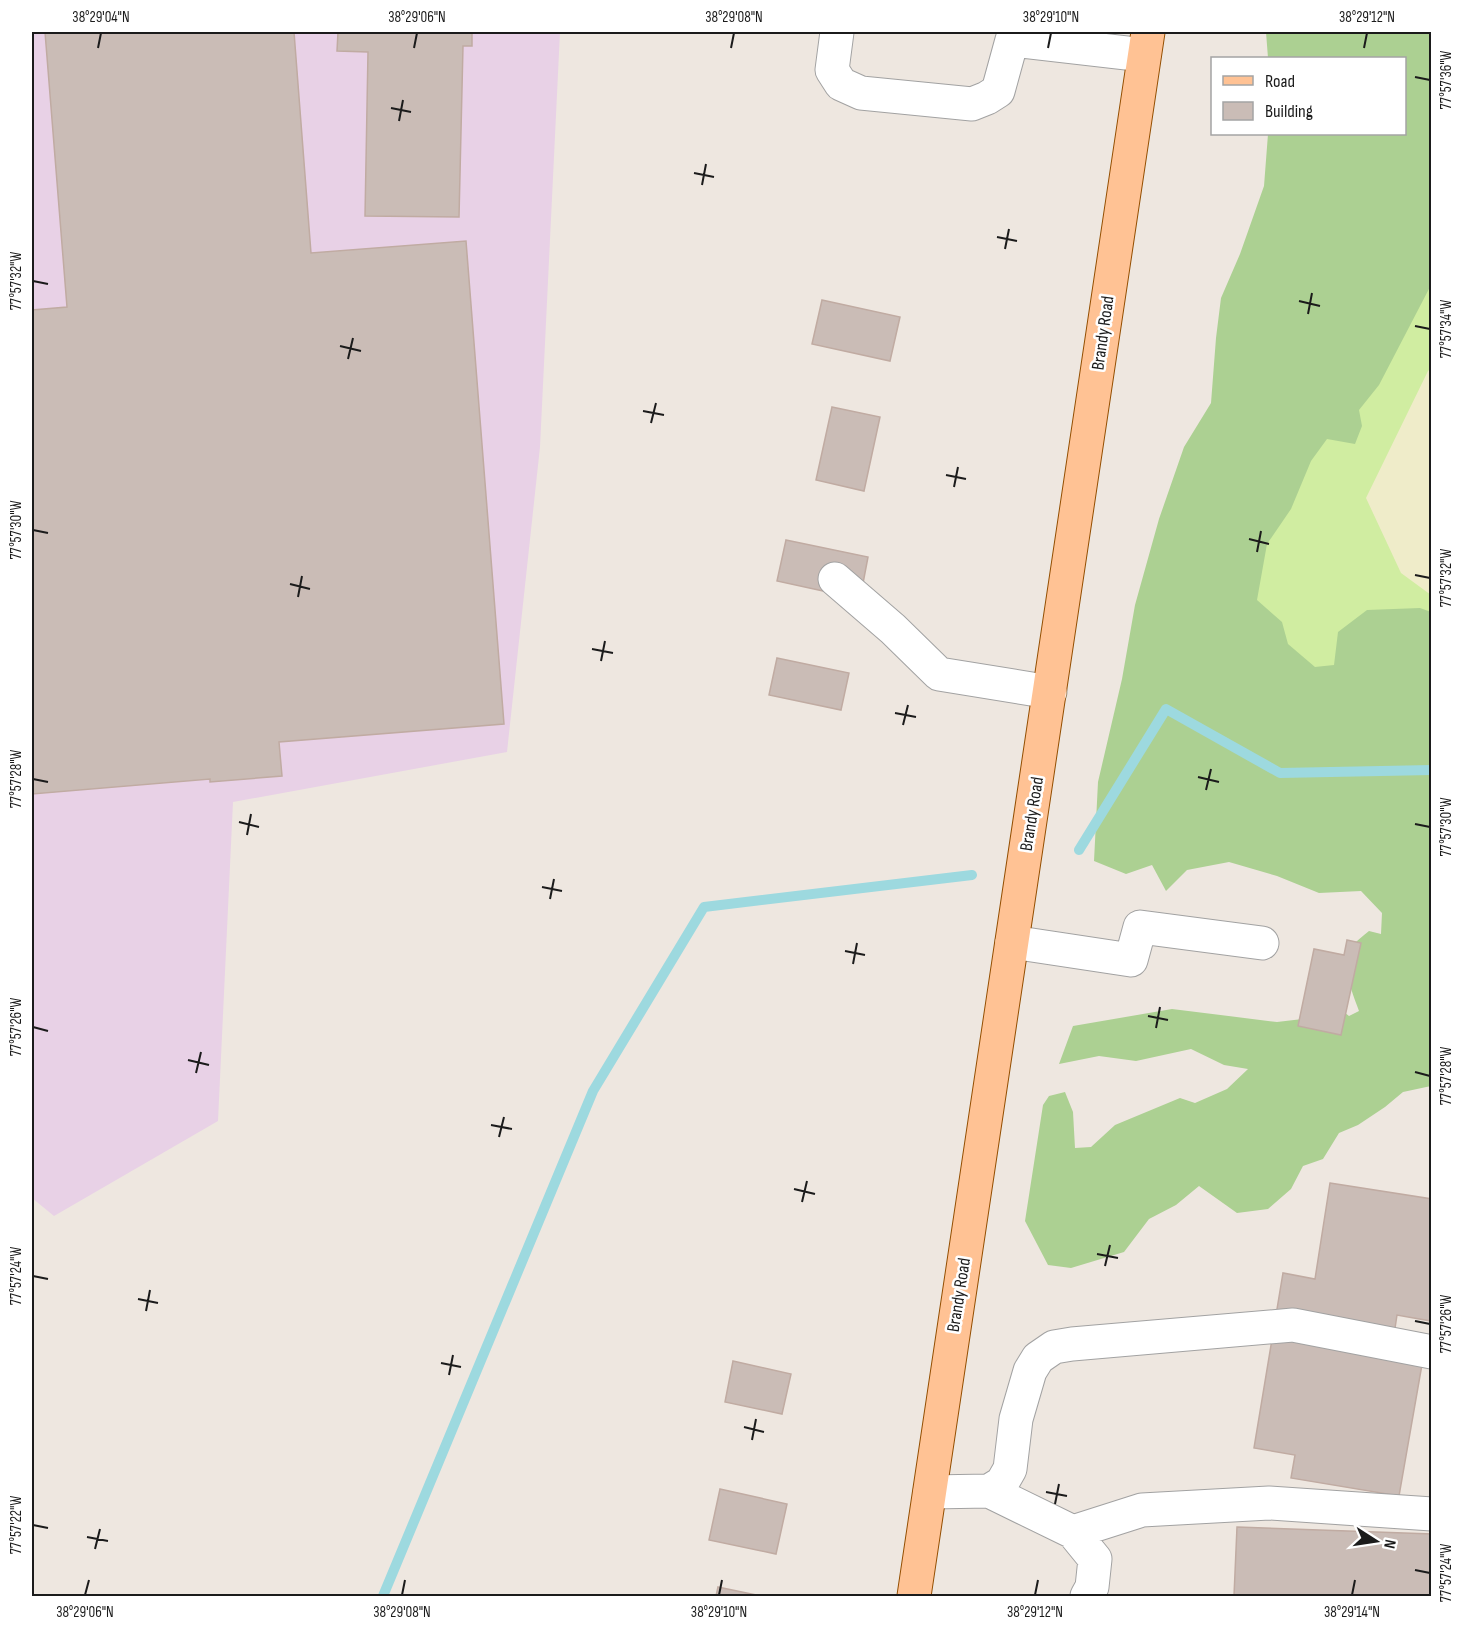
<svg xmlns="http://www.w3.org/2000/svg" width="1463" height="1628" viewBox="0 0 1463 1628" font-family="'Sofia Sans Condensed',sans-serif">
	<rect width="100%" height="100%" fill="#eee7e0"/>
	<path fill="#e8d1e6" d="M32 32H560L540 447 507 752 233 802 218 1121 54 1216 32 1198Z"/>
	<path fill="#efecc9" d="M1431 359V600L1412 593 1358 518 1376 462Z"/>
	<path fill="#d0eda1" d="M1431 271V368L1428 371 1366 498 1401 573 1431 595V618L1342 656 1327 675 1280 652 1248 604 1271 518Z"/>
	<path fill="#acd092" d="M1266 32H1431V285L1379 385 1359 410 1362 426 1355 444 1327 439 1311 461 1291 509 1267 544 1257 600 1282 622 1288 644 1315 667 1334 665 1338 632 1367 610 1420 608 1431 612V1086L1403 1092 1385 1107 1358 1125 1339 1133 1323 1159 1303 1166 1291 1189 1268 1209 1237 1213 1199 1186 1176 1205 1149 1219 1124 1252 1071 1268 1048 1265 1025 1221 1043 1105 1049 1096 1065 1092 1073 1112 1075 1148 1091 1147 1115 1125 1180 1098 1195 1103 1227 1089 1248 1069 1224 1065 1191 1049 1136 1061 1099 1056 1059 1064 1073 1026 1172 1009 1277 1022 1311 1018 1330 1001 1349 1016 1359 1011C1353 994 1339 963 1351 947 1356 941 1363 936 1369 931L1381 934 1382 913 1361 891 1319 893 1277 876 1229 862 1187 870 1166 891 1152 865 1126 874 1094 861 1098 782 1122 679 1135 605 1159 519 1184 447 1211 403 1216 338 1221 298 1240 254 1264 186 1268 134H1404V58H1268Z"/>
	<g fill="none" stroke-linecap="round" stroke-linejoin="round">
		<path stroke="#9dd9df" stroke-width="10" d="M1079 850 1166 709 1280 773 1432 770
			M383 1596 593 1091 704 907 972 875"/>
	</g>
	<path fill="#cabcb6" stroke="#c0aba2" stroke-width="1.5" d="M45 32H294L311 253 466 241 504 724 279 742 282 776 210 782V779L32 794V310L67 307Z
		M338 32H472V46H463L459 217 365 216 368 52 337 51Z
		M822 300 900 317 890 361 812 344Z
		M832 407 880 417 864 491 816 480Z
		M786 540 868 557 860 599 777 581Z
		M777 658 849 673 841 710 769 695Z
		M1347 940 1361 943 1341 1035 1298 1026 1314 949 1344 955Z
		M1330 1183 1432 1199 1431 1321 1397 1315 1392 1348 1424 1353 1399 1496 1291 1478 1295 1455 1254 1448 1283 1273 1315 1279Z
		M733 1361 791 1374 782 1414 725 1402Z
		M720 1489 787 1504 776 1554 709 1540Z
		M1237 1527 1432 1534V1596H1234Z
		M718 1587 761 1596H716Z"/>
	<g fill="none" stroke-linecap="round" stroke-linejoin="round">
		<defs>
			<path id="minor" d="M837 32 832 70 841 84 861 93 972 104 987 98 998 91 1012 40 1144 55
				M835 579 893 629 939 674 1050 692
				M1012 942 1131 960 1140 927 1262 943
				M989 1491 1073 1532 1095 1559 1092 1587 1087 1596
				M930 1492 989 1491 1002 1483 1010 1469 1016 1419 1030 1371 1038 1358 1054 1347 1072 1344 1293 1325 1432 1352
				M1073 1532 1142 1510 1269 1503 1432 1514"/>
			<path id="major" d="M914 1596 1148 32"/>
		</defs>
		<use href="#minor" stroke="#a2a2a2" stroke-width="35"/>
		<use href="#major" stroke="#934e00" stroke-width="35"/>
		<use href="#minor" stroke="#fff" stroke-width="33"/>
		<use href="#major" stroke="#ffc294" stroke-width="33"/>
	</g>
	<path fill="none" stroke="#1b1b1b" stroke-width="2" d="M98 48 101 33M414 48 417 33M731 48 734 33M1048 48 1051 33M1364 48 1367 33M1415 77 1430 80M391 108 411 112M399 121 403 100M694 173 714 177M702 185 706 164M997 237 1017 241M1005 249 1009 229M33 281 48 284M1299 301 1320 306M1308 314 1312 293M1415 326 1430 329M340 346 361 351M348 359 353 338M643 411 664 415M651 423 656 403M946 475 966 479M954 487 958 467M33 530 48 533M1249 539 1269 544M1257 552 1261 531M1415 575 1430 578M290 584 310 589M298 597 302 576M592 649 613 653M601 661 605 641M895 713 916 717M903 725 908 705M1198 777 1219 782M33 779 48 782M1206 790 1211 769M239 822 259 827M1415 824 1430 827M247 835 251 814M542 887 562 891M550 899 554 879M845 951 865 955M853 964 857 943M1148 1016 1168 1020M33 1027 48 1031M1156 1028 1160 1007M188 1060 209 1065M1415 1072 1430 1076M196 1073 201 1052M491 1125 512 1129M499 1137 504 1117M794 1189 815 1194M802 1202 807 1181M1097 1254 1118 1258M1105 1266 1110 1245M33 1276 48 1279M138 1299 158 1303M146 1311 150 1290M1415 1321 1430 1324M441 1363 461 1367M449 1375 453 1355M744 1427 764 1432M752 1440 756 1419M1046 1492 1067 1496M1055 1504 1059 1484M33 1525 48 1528M87 1537 108 1541M95 1549 100 1529M1415 1570 1430 1573M85 1595 89 1580M402 1595 405 1580M719 1595 722 1580M1035 1595 1038 1580M1352 1595 1355 1580"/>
	<g text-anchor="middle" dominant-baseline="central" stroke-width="5" stroke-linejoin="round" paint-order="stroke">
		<g font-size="18" fill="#1b1b1b" stroke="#fff">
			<text transform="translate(1103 333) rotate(-82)">Brandy Road</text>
			<text transform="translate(1032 814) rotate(-81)">Brandy Road</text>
			<text transform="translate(959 1295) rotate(-81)">Brandy Road</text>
		</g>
	</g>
	<rect width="1463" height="1628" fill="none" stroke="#ffffff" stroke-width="66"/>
	<rect x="1211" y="57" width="195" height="78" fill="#ffffff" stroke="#a4a4a4" stroke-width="1.5"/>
	<rect x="1223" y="76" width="30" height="9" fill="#ffc294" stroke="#a4a4a4" stroke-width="1.5"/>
	<text x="1265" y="87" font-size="18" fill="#1b1b1b">Road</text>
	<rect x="1223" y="102" width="30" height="18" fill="#cabcb6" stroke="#a4a4a4" stroke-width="1.5"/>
	<text x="1265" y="117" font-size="18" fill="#1b1b1b">Building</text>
	<g transform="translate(1376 1541) rotate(102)" stroke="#ffffff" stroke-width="4.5" paint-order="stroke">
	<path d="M0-4.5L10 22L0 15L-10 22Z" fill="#1b1b1b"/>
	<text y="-9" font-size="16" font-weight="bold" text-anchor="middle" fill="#1b1b1b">N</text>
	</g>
	<rect x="33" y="33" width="1397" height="1562" fill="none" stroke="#1b1b1b" stroke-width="2"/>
	<g font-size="15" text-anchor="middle" fill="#1b1b1b">
		<text x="101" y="22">38°29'04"N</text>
		<text x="417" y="22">38°29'06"N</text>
		<text x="734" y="22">38°29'08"N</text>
		<text x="1051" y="22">38°29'10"N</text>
		<text x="1367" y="22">38°29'12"N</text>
		<text transform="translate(1446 80) rotate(-90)" y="5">77°57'36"W</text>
		<text transform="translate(16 281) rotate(-90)" y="5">77°57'32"W</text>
		<text transform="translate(1446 329) rotate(-90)" y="5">77°57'34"W</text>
		<text transform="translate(16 530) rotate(-90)" y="5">77°57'30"W</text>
		<text transform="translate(1446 578) rotate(-90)" y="5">77°57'32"W</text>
		<text transform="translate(16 779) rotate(-90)" y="5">77°57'28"W</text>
		<text transform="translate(1446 827) rotate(-90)" y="5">77°57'30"W</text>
		<text transform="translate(16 1027) rotate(-90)" y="5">77°57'26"W</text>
		<text transform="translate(1446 1076) rotate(-90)" y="5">77°57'28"W</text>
		<text transform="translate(16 1276) rotate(-90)" y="5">77°57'24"W</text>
		<text transform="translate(1446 1324) rotate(-90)" y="5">77°57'26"W</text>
		<text transform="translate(16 1525) rotate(-90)" y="5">77°57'22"W</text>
		<text transform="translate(1446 1573) rotate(-90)" y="5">77°57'24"W</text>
		<text x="85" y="1617">38°29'06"N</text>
		<text x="402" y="1617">38°29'08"N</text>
		<text x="719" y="1617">38°29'10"N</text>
		<text x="1035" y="1617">38°29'12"N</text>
		<text x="1352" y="1617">38°29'14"N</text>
	</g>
</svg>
